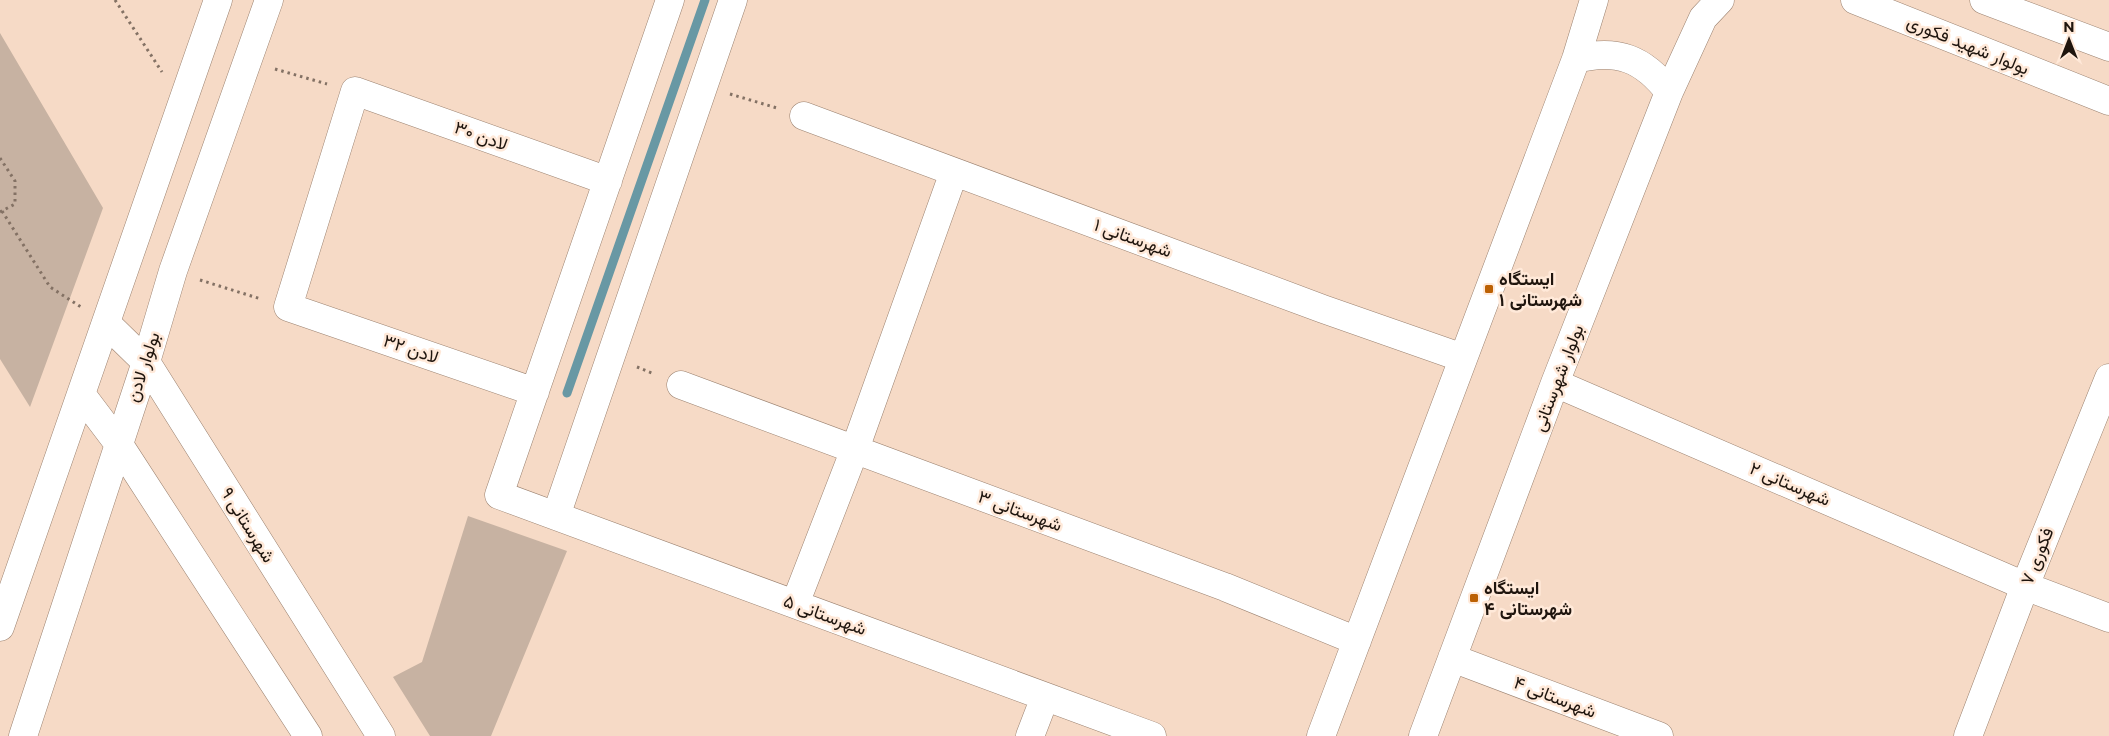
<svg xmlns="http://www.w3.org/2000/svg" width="2109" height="736" viewBox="0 0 2109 736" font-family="Montserrat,Vazirmatn,sans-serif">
	<rect width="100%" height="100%" fill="#f6dac6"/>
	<path fill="#c7b2a2" d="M0 33 103 208 30 407 0 359Z
		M468 516 567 551 491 736H430L393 677 422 662Z"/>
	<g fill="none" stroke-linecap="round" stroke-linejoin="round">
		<path stroke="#6898a4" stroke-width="9" d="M567 393 705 0"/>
		<defs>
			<path id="minor" d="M670 0 499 495 1152 736
				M1576 59C1617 48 1644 59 1669 92
				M804 116 1323 309 1463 358
				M106 323 146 362 381 736
				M1555 383 2025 586 2109 618
				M681 385 1225 587 1357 641
				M535 392 288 307 355 91 608 181
				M81 394 118 443 308 736
				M556 516 733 0
				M795 604 855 449 954 172
				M0 627 218 0
				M1452 658 1659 736
				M23 736 146 362 173 271 269 0
				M1030 736 1045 697
				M1321 736 1576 59 1594 0
				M1423 736 1555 383 1669 92 1703 18 1720 0
				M1968 736 2025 586 2109 378"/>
			<path id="major" d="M1855 0 2109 101
				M1984 0 2109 47"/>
		</defs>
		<use href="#minor" stroke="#9b8270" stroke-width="29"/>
		<use href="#major" stroke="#9b8270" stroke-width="29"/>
		<path stroke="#837164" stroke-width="3" stroke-dasharray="2.5 4" stroke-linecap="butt" d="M115 0 162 72
			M275 69 327 84
			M730 94 777 108
			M0 158 15 181V204L0 212
			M2 211 50 287 81 307
			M200 280 261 299
			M637 367 654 374"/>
		<use href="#minor" stroke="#fff" stroke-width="28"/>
		<use href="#major" stroke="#fff" stroke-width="28"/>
	</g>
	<g fill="#bc6104" stroke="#ffe9d9" stroke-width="2">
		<rect x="1484" y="284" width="10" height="10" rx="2.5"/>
		<rect x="1469" y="593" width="10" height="10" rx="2.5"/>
	</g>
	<g text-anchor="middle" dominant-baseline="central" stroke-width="5" stroke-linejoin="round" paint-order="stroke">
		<g font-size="18" fill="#1f150e" stroke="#ffe9d9">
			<text transform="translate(1968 45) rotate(22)">بولوار شهید فکوری</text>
			<text transform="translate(481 136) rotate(20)">لادن ۳۰</text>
			<text transform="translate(1133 238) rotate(20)">شهرستانی ۱</text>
			<text transform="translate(411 349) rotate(19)">لادن ۳۲</text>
			<text transform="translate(143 367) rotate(-72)">بولوار لادن</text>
			<text transform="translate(1558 378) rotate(-69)">بولوار شهرستانی</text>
			<text transform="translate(1790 484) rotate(23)">شهرستانی ۲</text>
			<text transform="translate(1020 511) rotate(20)">شهرستانی ۳</text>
			<text transform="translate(248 525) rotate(58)">شهرستانی ۹</text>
			<text transform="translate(2037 556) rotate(-68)">فکوری ۷</text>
			<text transform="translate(825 615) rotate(20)">شهرستانی ۵</text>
			<text transform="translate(1555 697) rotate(21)">شهرستانی ۴</text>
		</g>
		<g font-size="18" font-weight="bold" fill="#1f150e" stroke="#ffe9d9" text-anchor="start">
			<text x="1499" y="279">ایستگاه<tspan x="1499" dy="21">شهرستانی ۱</tspan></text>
			<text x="1484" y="588">ایستگاه<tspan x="1484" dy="21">شهرستانی ۴</tspan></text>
		</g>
	</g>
	<g transform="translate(2069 40)" stroke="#ffe9d9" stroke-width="4" paint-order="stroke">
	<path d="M0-4L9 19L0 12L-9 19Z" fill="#1f150e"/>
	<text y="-8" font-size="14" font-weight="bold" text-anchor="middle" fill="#1f150e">N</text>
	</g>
</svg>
